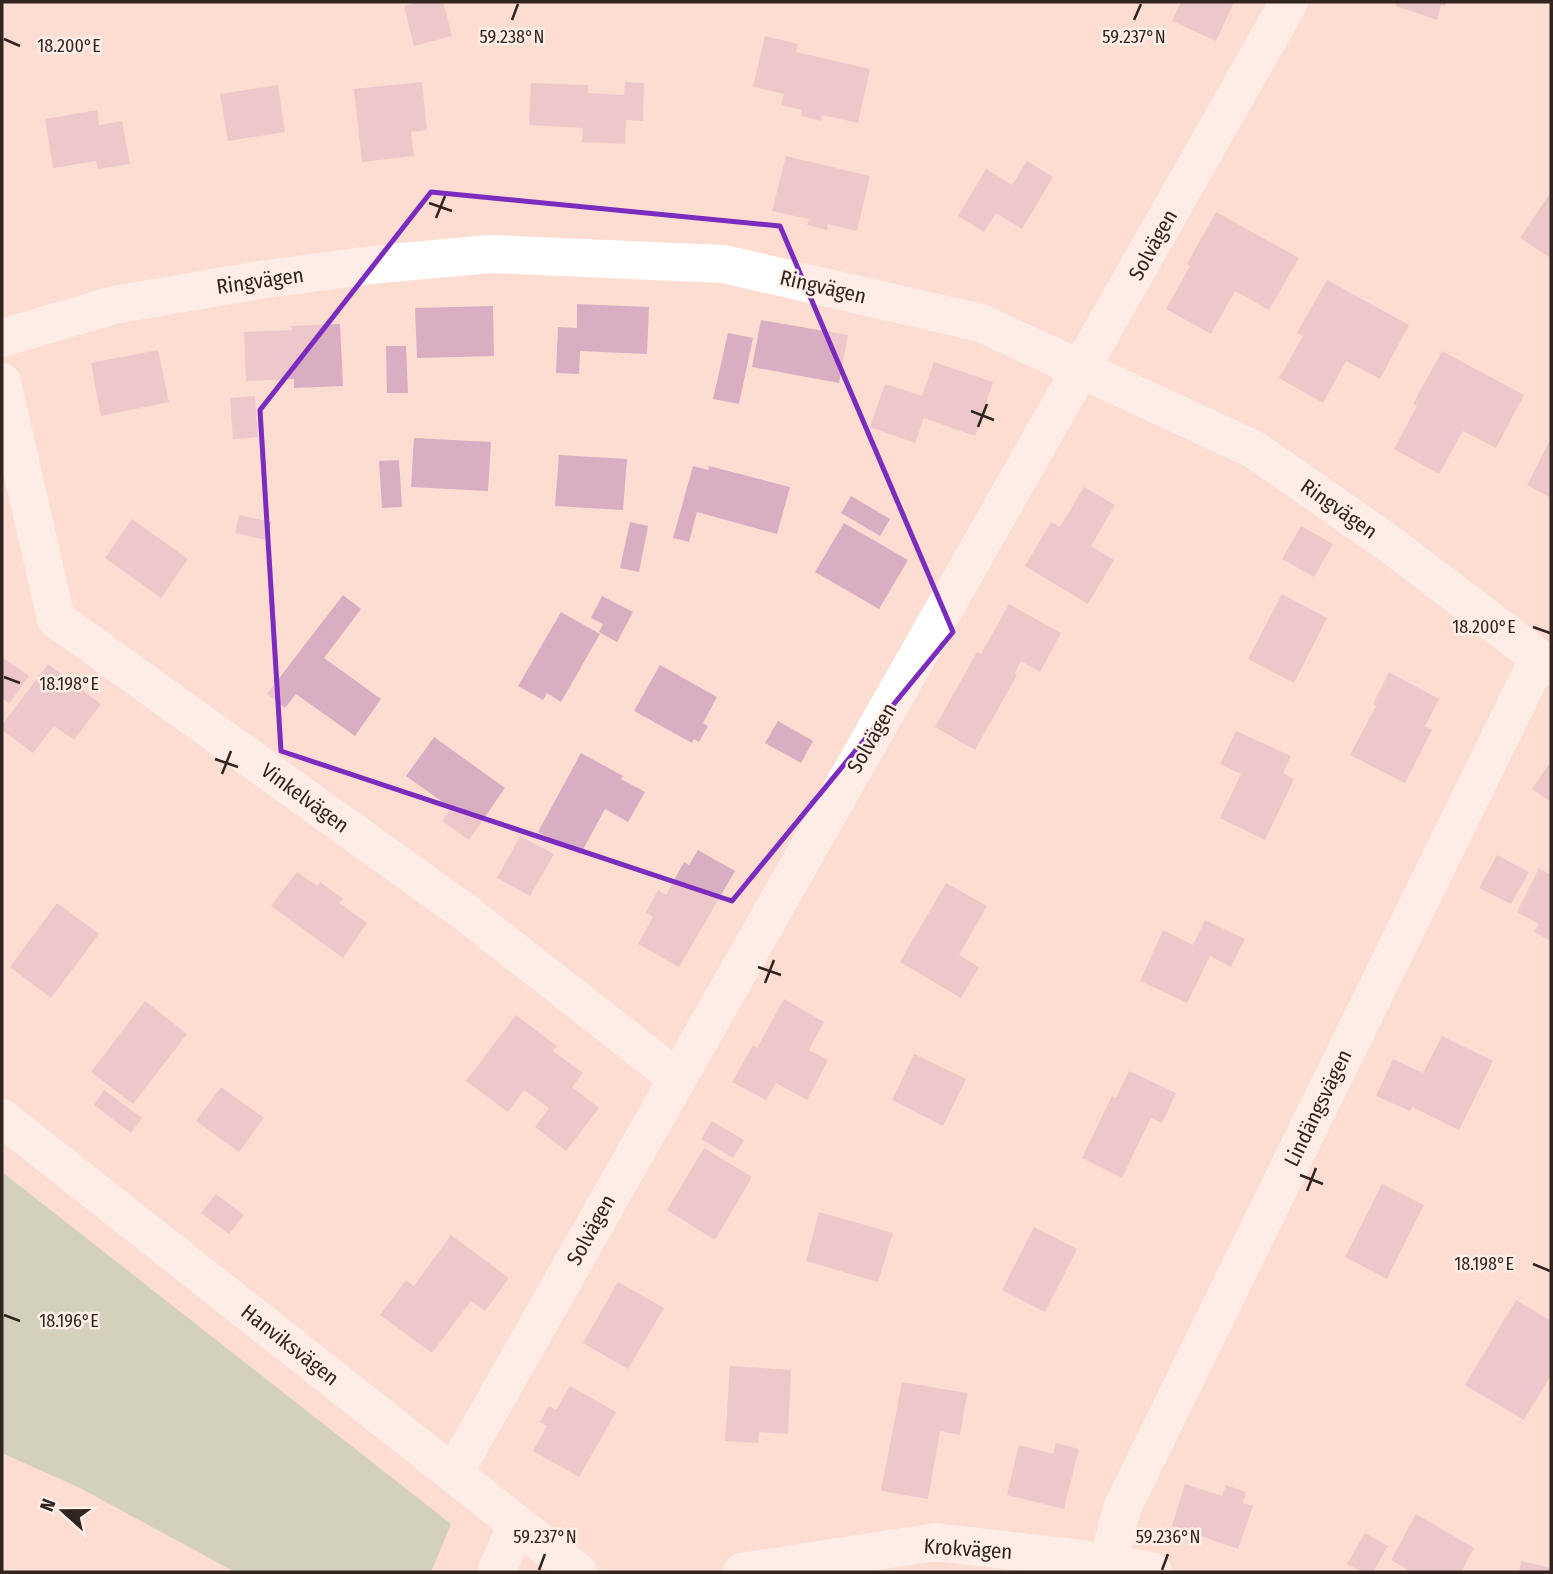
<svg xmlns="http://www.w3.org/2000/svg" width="1553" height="1574" viewBox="0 0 1553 1574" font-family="'Fira Sans Condensed',sans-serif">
	<rect width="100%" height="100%" fill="#fdddd1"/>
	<path fill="#9fc0a0" d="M2 1172 451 1524 431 1572H235L80 1488 2 1453Z"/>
	<path fill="#d9aec2" d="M419 2H443L452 36 414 46 404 6Z
		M1181 2H1234L1216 41 1172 21Z
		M1397 2H1446L1445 6 1441 5 1437 20 1396 6Z
		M765 36 798 44 796 52 870 69 858 123 822 115 821 121 801 116 802 110 781 105 784 94 753 87Z
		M422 82 427 130 411 132 414 156 362 162 354 89Z
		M625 82 644 83 643 121 626 120 625 144 582 142 583 128 529 125 531 83 588 85V93L624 95Z
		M278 85 285 132 228 141 220 94Z
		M97 110 99 125 122 121 130 164 98 169 96 161 53 168 45 119Z
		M786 156 870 176 857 231 828 224 827 230 807 225 809 219 772 211Z
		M1027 161 1053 177 1022 229 996 213 984 232 958 216 986 169 1012 185Z
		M1551 192V254L1549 257 1520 238Z
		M1216 212 1299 258 1269 310 1235 291 1211 334 1166 309 1190 266 1187 264Z
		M1327 280 1409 325 1380 379 1346 361 1323 403 1279 378 1303 336 1297 333Z
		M577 304 649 307 647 354 580 351 579 374 556 373 558 327 577 328Z
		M493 306 494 356 417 358 415 308Z
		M761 320 848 335 839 383 752 367Z
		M340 324 343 386 294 388V379L246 381 244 332 292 330 291 326Z
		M728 333 753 338 739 404 713 399Z
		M386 346H406L408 393H387Z
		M158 350 169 402 101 416 91 363Z
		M1442 351 1524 395 1496 448 1463 431 1439 474 1394 449 1417 406 1413 404Z
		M934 362 993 382 975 436 924 418 915 443 870 427 885 384 922 396Z
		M255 396 258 437 233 439 230 398Z
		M414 438 491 442 488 491 411 487Z
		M1551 438V498L1527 485Z
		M559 455 627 459 623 510 555 506Z
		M399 460 402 507 382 508 379 461Z
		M693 466 708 470 709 466 790 487 777 534 697 512 689 542 673 538Z
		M1084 487 1115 505 1091 546 1114 560 1088 604 1025 566 1051 522 1060 527Z
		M851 496 890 519 880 536 841 513Z
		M239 515 271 522 267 540 235 533Z
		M132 519 188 559 161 598 105 558Z
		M630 522 648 526 639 572 620 568Z
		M844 523 908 560 879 609 815 572Z
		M1301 526 1333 544 1314 577 1282 559Z
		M1282 594 1327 618 1294 683 1248 659Z
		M343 595 361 609 324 658 381 699 355 736 296 694 285 708 267 694Z
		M602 596 633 612 617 642 599 632 603 624 591 618Z
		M1009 604 1061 633 1040 672 1021 661 1015 673 1017 675 975 750 935 727 977 652 981 654Z
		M561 612 600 634 561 702 547 693 543 700 518 686Z
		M2 657 29 676 9 704 2 698Z
		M48 664 101 704 74 740 54 726 33 753 2 730V725Z
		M660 665 717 697 703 723 708 726 699 742 694 739 692 743 634 711Z
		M1389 672 1439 699 1425 726 1432 730 1405 783 1350 755 1376 706 1373 704Z
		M778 721 813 741 801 763 765 743Z
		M1236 731 1291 756 1283 773 1294 779 1265 840 1220 818 1241 774 1220 764Z
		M434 737 505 788 469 840 442 821 451 808 406 776Z
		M581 753 623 776 621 779 645 792 628 822 605 809 580 855 538 832Z
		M1551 761V802L1532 789Z
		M520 836 554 854 530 896 497 878Z
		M698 850 735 871 679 967 638 944 653 917 646 912 658 890 666 895 684 862 689 865Z
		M1497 855 1529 872 1511 904 1479 888Z
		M1539 868 1551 875V941L1534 932 1539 924 1517 912Z
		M297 872 317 886 320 882 343 899 339 903 367 923 343 958 271 906Z
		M946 883 987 906 959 955 979 967 961 998 900 962Z
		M57 903 99 934 51 998 10 967Z
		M1205 920 1245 939 1231 967 1210 956 1187 1003 1140 981 1163 930 1193 945Z
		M784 999 824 1022 809 1050 828 1060 807 1100 776 1083 766 1100 732 1082 753 1045 757 1048Z
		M145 1001 187 1034 133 1104 91 1072Z
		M516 1015 557 1046 553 1051 583 1073 572 1087 599 1108 566 1151 535 1127 549 1108 524 1090 508 1112 466 1081Z
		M1442 1036 1493 1061 1459 1130 1412 1107 1410 1111 1376 1096 1393 1059 1423 1073Z
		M914 1054 966 1079 943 1126 892 1100Z
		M1129 1071 1176 1093 1162 1123 1151 1118 1122 1178 1082 1158 1112 1096 1116 1098Z
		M221 1087 264 1118 239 1152 196 1121Z
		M104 1090 142 1118 131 1133 94 1105Z
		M712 1121 744 1140 733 1158 701 1139Z
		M704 1148 752 1177 715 1240 667 1210Z
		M1382 1184 1424 1205 1387 1279 1345 1257Z
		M216 1194 244 1215 229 1234 201 1213Z
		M819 1212 893 1233 878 1282 806 1261Z
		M1034 1227 1077 1249 1045 1312 1002 1290Z
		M451 1235 509 1278 485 1311 471 1301 432 1353 380 1315 406 1280 414 1286Z
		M618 1282 664 1308 628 1369 583 1343Z
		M1516 1300 1551 1321V1375L1524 1420 1465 1385Z
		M730 1366 791 1370 788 1434 759 1432 758 1443 725 1441Z
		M902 1382 967 1393 960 1435 940 1431 928 1499 881 1491Z
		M570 1386 616 1412 579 1477 533 1451 547 1426 540 1422 549 1406 556 1410Z
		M1056 1443 1079 1449 1064 1509 1007 1495 1019 1445 1053 1454Z
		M1185 1484 1222 1496 1226 1485 1246 1492 1243 1503 1253 1506 1238 1549 1172 1526Z
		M1416 1514 1474 1548 1461 1572H1404L1407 1569 1391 1560Z
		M1365 1533 1388 1546 1373 1572H1362L1347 1564Z
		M1521 1561 1551 1568V1572H1519Z"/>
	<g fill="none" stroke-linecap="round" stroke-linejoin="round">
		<path stroke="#fff" stroke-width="38" d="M2 338 114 305 254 281 370 265 490 254 724 264 981 323 1255 450 1391 545 1551 667
			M2 382 56 619 466 913 677 1078
			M2 1118 578 1572
			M454 1473C731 982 1013 494 1289 2
			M1108 1562 1122 1508 1539 658
			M496 1572 517 1525
			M742 1572 935 1542 1108 1562 1153 1572"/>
	</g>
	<path d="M0 0H1553V1574H0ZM431 192 780 226 953 632 732 901 281 751 260 410Z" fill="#fdddd1" fill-opacity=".55" fill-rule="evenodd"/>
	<path fill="none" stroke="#7b2cbf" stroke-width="5" stroke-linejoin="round" d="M431 192 780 226 953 632 732 901 281 751 260 410Z"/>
	<path fill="none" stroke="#32241e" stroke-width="2.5" d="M512 20 518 4M1134 20 1141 4M4 39 20 46M429 203 452 211M436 218 445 196M971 411 994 420M978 427 987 404M1533 627 1550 633M4 677 20 683M215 759 238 767M222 774 231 751M758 967 781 975M765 983 774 960M1300 1175 1323 1184M1307 1191 1316 1168M1533 1264 1550 1271M4 1315 20 1321M539 1570 545 1554M1162 1570 1168 1554"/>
	<g text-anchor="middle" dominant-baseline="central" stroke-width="5" stroke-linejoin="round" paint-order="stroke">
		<g font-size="21" fill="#32241e" stroke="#ffefe8">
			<text transform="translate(1153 245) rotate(-61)">Solvägen</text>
			<text transform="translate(260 281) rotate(-8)">Ringvägen</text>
			<text transform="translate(823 287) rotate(13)">Ringvägen</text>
			<text transform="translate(1339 509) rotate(35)">Ringvägen</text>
			<text transform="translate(872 738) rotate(-60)">Solvägen</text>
			<text transform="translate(305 798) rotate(36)">Vinkelvägen</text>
			<text transform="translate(1318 1108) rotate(-64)">Lindängsvägen</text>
			<text transform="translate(591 1230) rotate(-61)">Solvägen</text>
			<text transform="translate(290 1345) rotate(38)">Hanviksvägen</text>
			<text transform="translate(968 1549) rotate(4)">Krokvägen</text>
		</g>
	</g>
	<g font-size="18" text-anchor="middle" fill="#32241e" stroke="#ffefe8" stroke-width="5" stroke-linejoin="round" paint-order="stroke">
		<text x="512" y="43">59.238°N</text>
		<text x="1134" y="43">59.237°N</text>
		<text x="69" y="52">18.200°E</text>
		<text x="1484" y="633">18.200°E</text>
		<text x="69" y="690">18.198°E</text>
		<text x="1484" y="1270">18.198°E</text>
		<text x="69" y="1327">18.196°E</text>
		<text x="545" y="1543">59.237°N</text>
		<text x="1168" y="1543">59.236°N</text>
	</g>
	<rect width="1553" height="1574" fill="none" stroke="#32241e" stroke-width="7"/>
	<g transform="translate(63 1511) rotate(291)" stroke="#ffefe8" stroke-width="5" paint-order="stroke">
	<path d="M0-5L12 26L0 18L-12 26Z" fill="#32241e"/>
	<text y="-10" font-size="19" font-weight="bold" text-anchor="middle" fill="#32241e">N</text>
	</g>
</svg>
